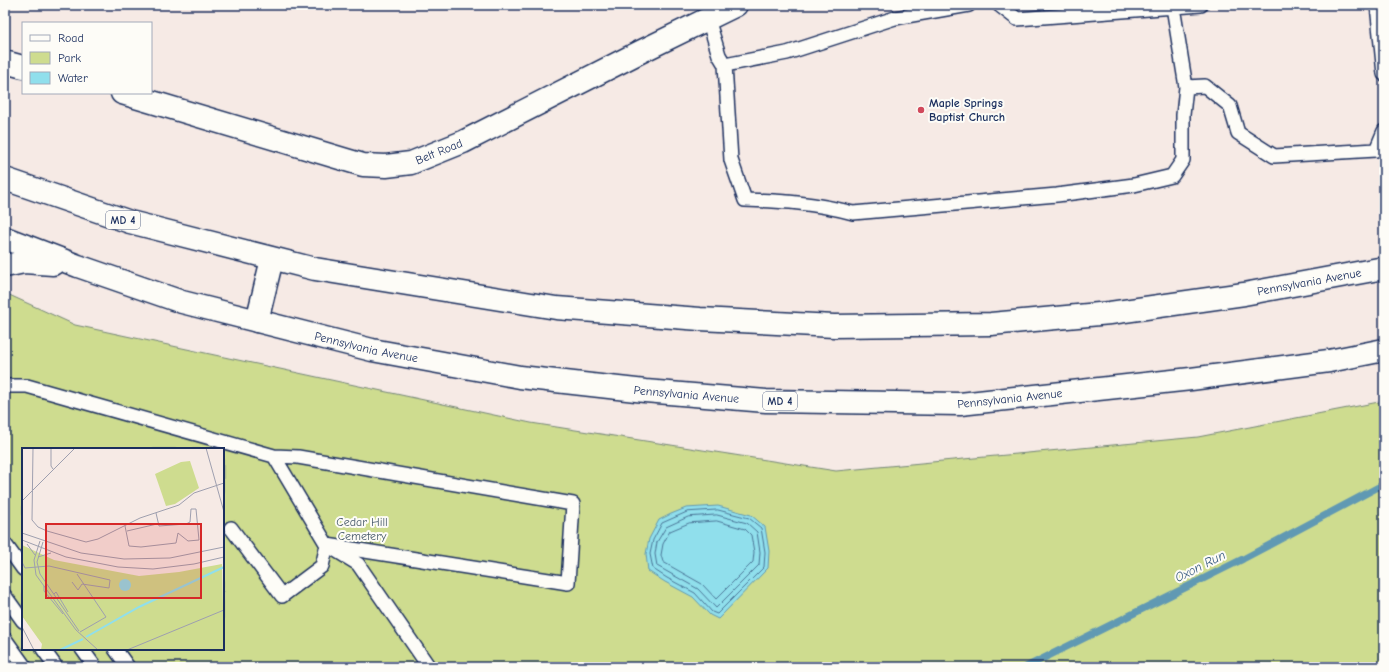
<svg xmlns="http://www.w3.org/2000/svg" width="1389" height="672" viewBox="0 0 1389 672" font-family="'Comic Neue',sans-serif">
	<rect width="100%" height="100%" fill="#f6eae5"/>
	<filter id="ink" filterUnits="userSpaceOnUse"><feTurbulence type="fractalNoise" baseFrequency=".025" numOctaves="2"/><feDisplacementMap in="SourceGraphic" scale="8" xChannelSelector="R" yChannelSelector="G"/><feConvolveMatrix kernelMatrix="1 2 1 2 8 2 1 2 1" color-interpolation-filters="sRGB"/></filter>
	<g filter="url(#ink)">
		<path fill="#cedc8f" stroke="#748676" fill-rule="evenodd" d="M5 293 75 325 531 423 836 471 1198 437 1384 401V667H5ZM23 449H223V649H23Z"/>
		<path fill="#90dfec" stroke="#6199b3" d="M718 506 751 515 765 527 769 551 768 568 718 619 710 615 693 597 665 582 648 571 646 554 649 539 659 520 671 514 686 508Z"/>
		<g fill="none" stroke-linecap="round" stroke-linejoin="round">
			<path stroke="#4a7597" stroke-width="1" d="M718 510 749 518 761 528 765 552 764 567 717 614 712 612 695 593 667 578 653 569 650 554 653 540 662 523 687 512Z
				M717 515 747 523 757 532 760 552 759 565 716 608 698 589 657 566 655 554 657 542 666 527 688 517Z
				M717 521 745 529 751 535 754 552 753 562 716 599 702 584 663 562 661 555 663 544 670 531 689 523Z"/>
			<path stroke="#6199b3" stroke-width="7" d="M1026 667 1243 559 1384 484"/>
			<defs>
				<path id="service" d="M999 5 1017 19 1201 5
					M1377 5 1384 74
					M1173 7 1186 87
					M708 19 719 55 725 65 731 160 745 200C784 201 815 203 853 213L1057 195 1134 185 1172 176 1183 160V115L1186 87 1205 86 1230 106 1238 133 1274 156 1376 150 1384 131
					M725 65 787 53 895 18 969 5
					M5 386H27L274 456 298 457 573 504 568 583 327 545 322 566 282 596 231 528
					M274 456 327 545 358 564 429 667
					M5 544 23 569
					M5 596 23 621
					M5 639 25 667
					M43 649 56 667
					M82 649 95 667
					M115 649 128 667"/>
				<g id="minor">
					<path d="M5 62 23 67"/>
					<path id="s1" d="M122 93 363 165 386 166 411 163 463 142 640 52 736 5"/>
				</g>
				<g id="trunk">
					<path id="s2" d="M5 179 130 222 315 269 556 308 700 319 834 326 991 324 1110 313 1244 294 1384 268"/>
					<path id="s3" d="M5 238 78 266 182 302 372 350 520 377 645 391 766 401 960 404 1191 379 1329 361 1384 350"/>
					<path d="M5 266 24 262 53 264"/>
					<path d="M257 321 272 259"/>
				</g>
			</defs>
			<use href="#service" stroke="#1b2f5e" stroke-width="16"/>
			<use href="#minor" stroke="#1b2f5e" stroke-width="25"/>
			<use href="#trunk" stroke="#1b2f5e" stroke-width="25"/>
			<use href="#service" stroke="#fdfcf7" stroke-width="13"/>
			<use href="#minor" stroke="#fdfcf7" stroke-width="22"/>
			<use href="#trunk" stroke="#fdfcf7" stroke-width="22"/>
		</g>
	</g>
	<circle fill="#d1495b" stroke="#fdfcf7" stroke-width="1.5" cx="921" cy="110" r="4"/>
	<g text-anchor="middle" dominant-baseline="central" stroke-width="4" stroke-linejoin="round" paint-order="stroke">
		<g fill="#fdfcf7" stroke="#5f6c8c" stroke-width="1">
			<rect x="106" y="211" width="34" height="18" rx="3"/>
			<rect x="763" y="392" width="34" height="18" rx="3"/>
		</g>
		<g font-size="11" font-weight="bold" fill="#1b2f5e">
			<text x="123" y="220">MD 4</text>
			<text x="780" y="401">MD 4</text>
		</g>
		<g font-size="12" font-weight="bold" fill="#1b2f5e" stroke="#fdfcf7" text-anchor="start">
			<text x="929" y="103">Maple Springs<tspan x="929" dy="14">Baptist Church</tspan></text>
		</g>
		<g font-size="12" fill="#1b2f5e" stroke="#fdfcf7">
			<text stroke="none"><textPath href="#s1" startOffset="330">Belt Road</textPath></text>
			<text stroke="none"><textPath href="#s2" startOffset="1324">Pennsylvania Avenue</textPath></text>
			<text stroke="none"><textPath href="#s3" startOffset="378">Pennsylvania Avenue</textPath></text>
			<text stroke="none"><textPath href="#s3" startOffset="702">Pennsylvania Avenue</textPath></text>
			<text stroke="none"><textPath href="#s3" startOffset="1026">Pennsylvania Avenue</textPath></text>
		</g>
		<g font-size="12" fill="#485a6a" stroke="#fdfcf7">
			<text x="362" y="522">Cedar Hill<tspan x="362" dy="14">Cemetery</tspan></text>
		</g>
		<g font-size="13" font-style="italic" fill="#385b82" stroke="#fdfcf7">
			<text transform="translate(1200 566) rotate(-27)">Oxon Run</text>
		</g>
	</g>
	<g transform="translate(22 448)">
		<rect width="202" height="202" fill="#f6eae5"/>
		<path d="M168 13 177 40 153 56 144 58 133 26 159 14ZM0 97 32 112 117 128 157 124 200 116 202 202H19L20 196 0 168Z" fill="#cedc8f"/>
		<path d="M97 137a6 6 0 1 1 12 0a6 6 0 1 1-12 0Z" fill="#90dfec"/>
		<path fill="none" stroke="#90dfec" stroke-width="2" d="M64 189 117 159 202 119M38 202 61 191"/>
		<path fill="none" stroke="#9e9faf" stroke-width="1" d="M11 0 10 72 16 79 25 83 64 94 76 91 118 70 157 57 172 45 202 35M29 0V18L31 21M184 0 202 64M0 53 53 0M103 78 107 98 119 99 154 95 156 85 166 93 177 92 174 61H169L168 74 164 76 137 78 134 65M105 83 135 76M0 85 59 105 102 111 148 110 202 99M0 92 44 109 96 119 131 121 172 116 202 109M18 93 12 112 14 127 54 182 76 202M21 94 15 114 18 126 57 183M5 96 13 107M16 109 29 105M0 114 3 120 27 118 88 132 87 140 60 136 56 142 50 134M55 126 84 169 58 184M22 138V143L41 166M32 146 34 144 46 164M0 179 12 202M105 202 202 162"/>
		<path fill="#d62828" fill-opacity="0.15" stroke="#d62828" stroke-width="2" d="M24 76H179V150H24Z"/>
		<rect width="202" height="202" fill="none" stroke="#1b2f5e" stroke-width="2"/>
	</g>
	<rect width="1389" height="672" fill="none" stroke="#fdfcf7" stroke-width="20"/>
	<rect x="10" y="10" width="1369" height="652" fill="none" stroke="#1b2f5e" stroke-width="1.5" filter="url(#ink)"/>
	<rect x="22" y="22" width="130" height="72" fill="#fdfcf7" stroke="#a3aaba"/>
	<rect x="30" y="35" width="20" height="6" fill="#fdfcf7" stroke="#a3aaba"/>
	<text x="58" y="42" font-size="12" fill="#1b2f5e">Road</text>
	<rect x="30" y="52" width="20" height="12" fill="#cedc8f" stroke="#a3aaba"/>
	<text x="58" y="62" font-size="12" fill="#1b2f5e">Park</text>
	<rect x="30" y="72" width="20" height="12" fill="#90dfec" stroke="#a3aaba"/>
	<text x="58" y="82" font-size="12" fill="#1b2f5e">Water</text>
</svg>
